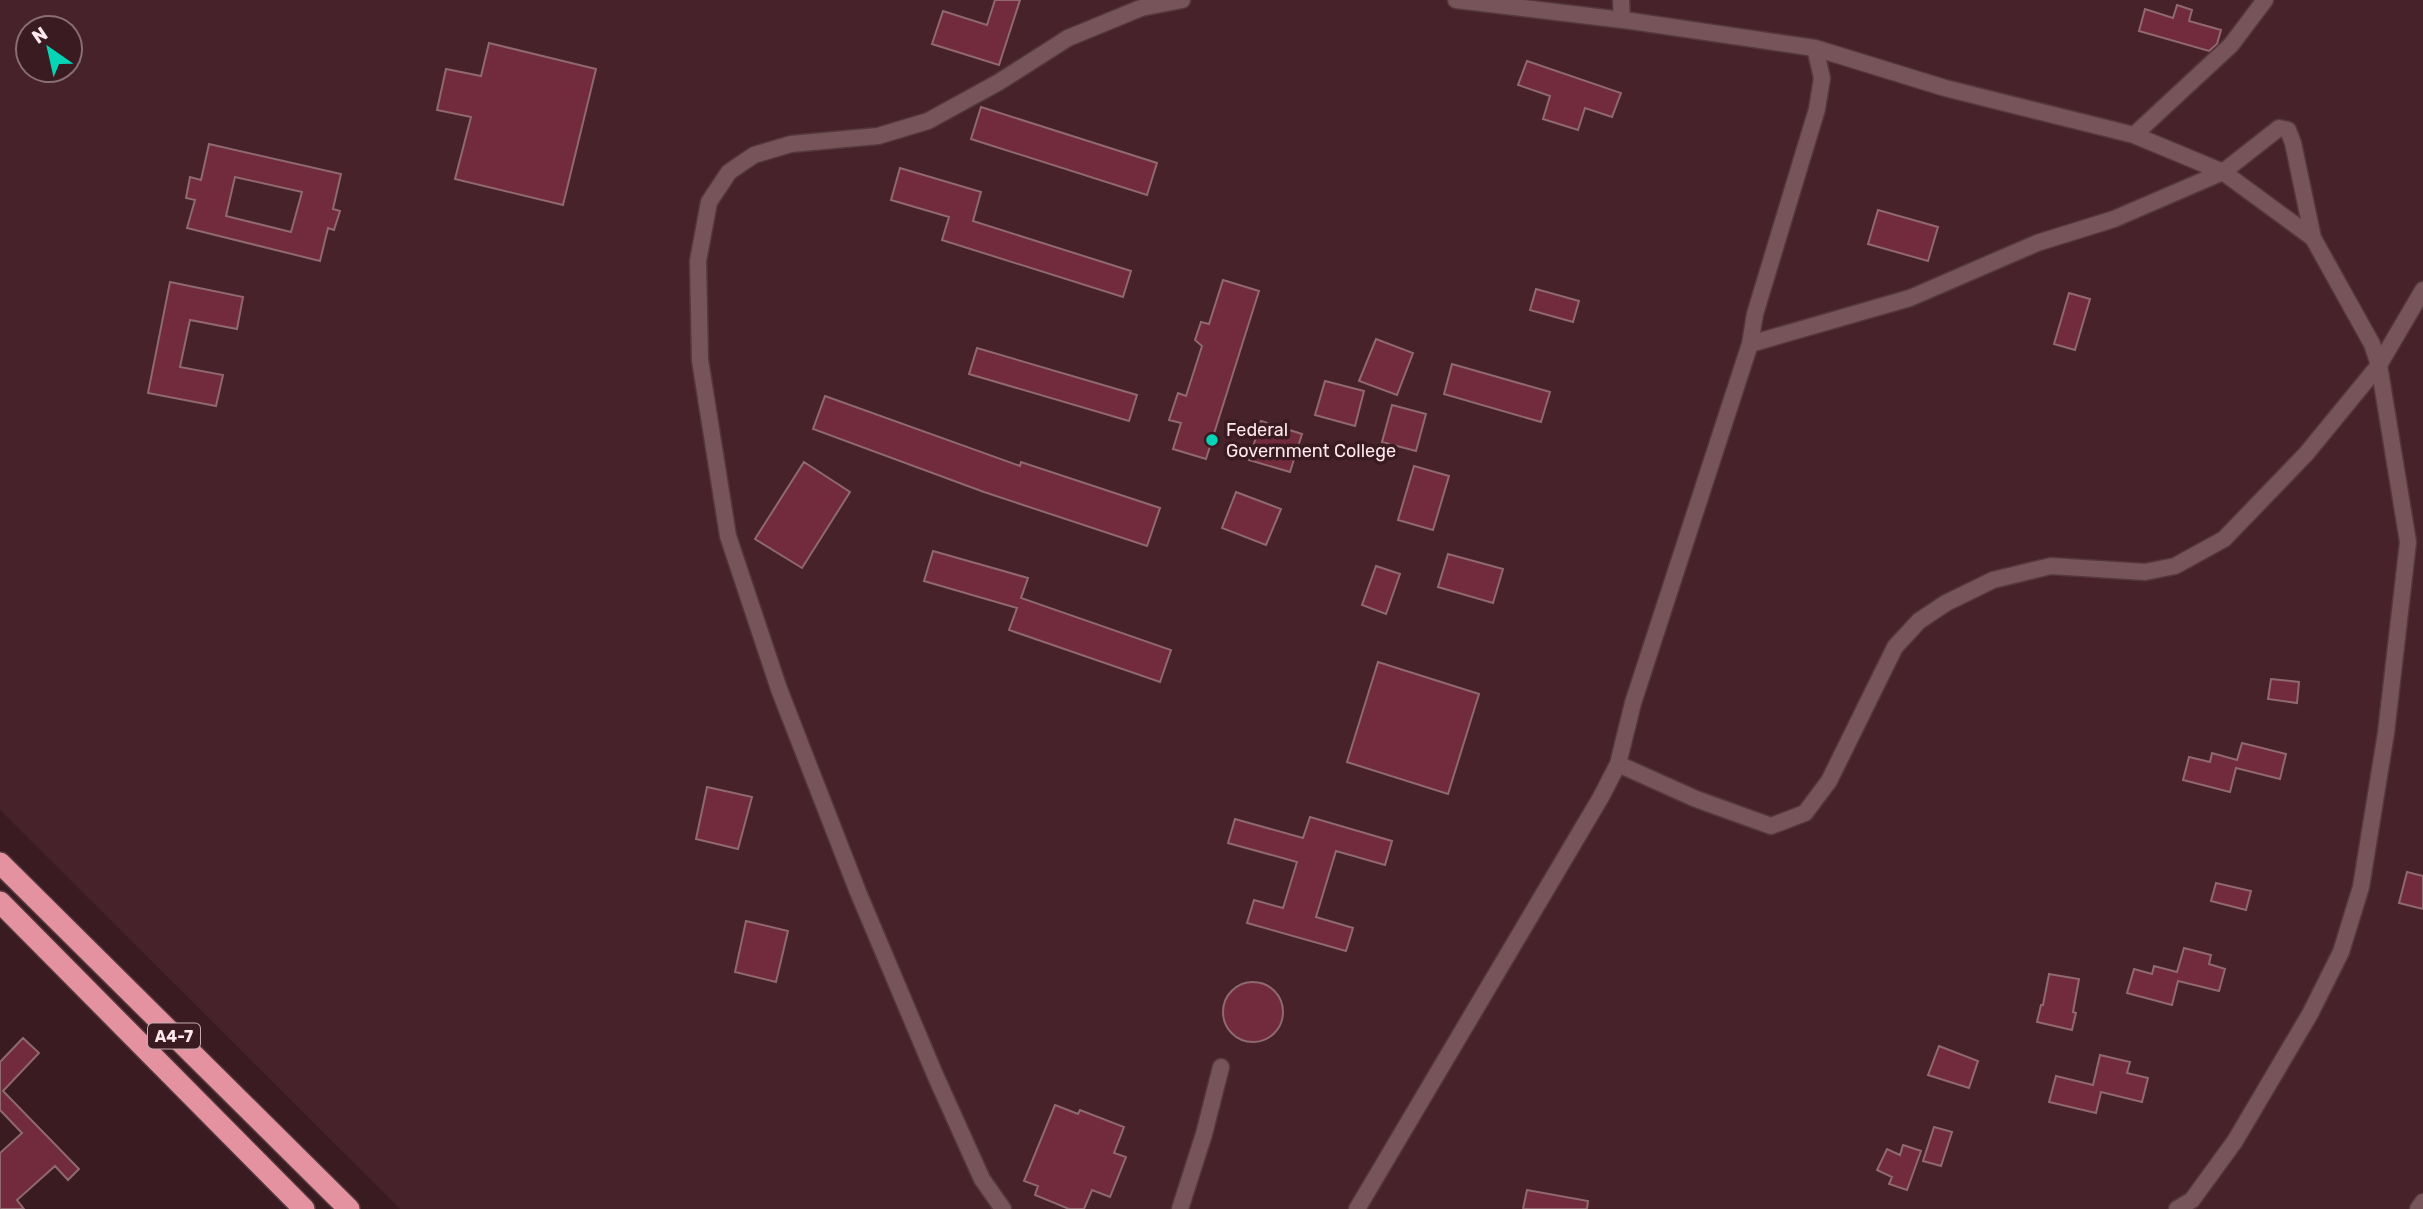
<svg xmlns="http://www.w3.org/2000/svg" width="2423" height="1209" viewBox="0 0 2423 1209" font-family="Rubik,sans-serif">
	<rect width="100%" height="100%" fill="#391b21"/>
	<path fill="#48222a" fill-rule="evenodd" d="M0 0H2423V1209H400L0 810ZM28 28H70V70H28Z"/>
	<path fill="#722b3c" stroke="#8f696f" stroke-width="2" fill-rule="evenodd" d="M995 0H1020L999 65 932 44 943 11 987 25Z
		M2177 5 2192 10 2189 21 2221 30 2217 44 2209 51 2139 31 2145 9 2173 18Z
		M489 43 596 69 563 205 455 179 471 117 437 110 446 69 481 76Z
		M1527 61 1621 93 1612 117 1585 108 1578 130 1543 119 1550 96 1518 85Z
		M981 107 1157 163 1147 195 971 139Z
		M209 144 341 174 333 209 340 211 334 230 328 228 320 261 187 228 195 200 186 198 190 177 201 180ZM235 177 302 192 291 232 226 216Z
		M900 168 981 192 973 221 1131 271 1123 297 942 240 949 217 891 200Z
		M1878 210 1938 227 1928 261 1868 244Z
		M1223 280 1259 291 1206 459 1173 449 1181 423 1169 420 1178 393 1186 396 1202 346 1195 340 1201 322 1209 324Z
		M170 282 243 297 237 329 190 320 180 367 223 375 216 406 148 393Z
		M1536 289 1579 301 1573 322 1530 310Z
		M2069 293 2090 299 2075 350 2054 344Z
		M1376 339 1413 353 1397 395 1359 381Z
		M977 348 1137 395 1129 421 969 374Z
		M1452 364 1550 392 1541 422 1444 394Z
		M1325 381 1364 391 1355 426 1315 415Z
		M825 396 1020 466 1021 462 1160 508 1147 546 984 492 813 429Z
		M1392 405 1426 414 1416 451 1382 442Z
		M1261 421 1302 434 1290 472 1249 460Z
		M804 462 850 492 802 568 755 539Z
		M1414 466 1449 476 1433 530 1398 520Z
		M1236 492 1281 509 1266 545 1222 528Z
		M933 551 1028 578 1021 598 1171 650 1160 682 1009 630 1017 608 924 581Z
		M1448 554 1503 569 1493 603 1438 587Z
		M1376 566 1400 574 1386 614 1362 605Z
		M1378 662 1479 694 1448 794 1347 762Z
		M2271 679 2299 682 2297 703 2268 699Z
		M2242 743 2286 754 2280 779 2236 768 2230 792 2183 780 2189 757 2210 762 2212 753 2237 760Z
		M707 787 752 797 738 849 696 839Z
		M1310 817 1392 841 1385 865 1336 851 1316 917 1353 928 1346 951 1247 923 1254 900 1283 908 1297 862 1228 843 1235 819 1303 838Z
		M2407 872 2423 876V909L2399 903Z
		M2216 883 2251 891 2246 910 2211 901Z
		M746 921 788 931 776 982 735 972Z
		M2184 948 2211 955 2209 964 2225 969 2219 991 2178 981 2172 1005 2127 993 2134 969 2152 974 2154 966 2177 972Z
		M2049 974 2079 979 2073 1012 2076 1013 2072 1030 2037 1022 2041 1005H2043Z
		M1223 1012a30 30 0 1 1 60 0a30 30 0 1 1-60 0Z
		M23 1038 39 1053 3 1091 79 1169 68 1180 55 1166 17 1200 24 1209H0V1153L22 1133 0 1110V1062Z
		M1939 1046 1978 1061 1969 1088 1928 1075Z
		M2100 1055 2130 1062 2127 1073 2148 1078 2142 1102 2101 1092 2096 1113 2049 1102 2056 1076 2093 1085Z
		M1055 1105 1078 1114 1080 1110 1124 1127 1114 1153 1126 1157 1110 1197 1092 1190 1084 1209H1069L1035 1195 1038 1186 1024 1181Z
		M1934 1127 1952 1132 1941 1166 1923 1161Z
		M1903 1145 1921 1151 1907 1190 1889 1184 1892 1177 1877 1170 1887 1149 1900 1155Z
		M1527 1190 1588 1201 1587 1209H1523Z"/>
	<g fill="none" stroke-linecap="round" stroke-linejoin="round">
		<defs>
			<path id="street" d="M1456 0 1631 21 1815 48 1945 88 2134 135 2223 172 2313 238 2372 344 2379 365 2408 542 2386 733 2361 887 2341 952 2310 1014 2235 1141 2192 1200 2177 1209
				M1621 0 1622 20
				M2134 135 2231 45 2265 0
				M1750 344 1910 298 2037 243 2114 219 2223 172 2279 128 2288 130 2293 143 2313 238
				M1618 764 1696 799 1771 826 1805 813 1829 781 1895 647 1919 621 1946 603 1993 580 2051 566 2145 572 2175 566 2224 539 2306 454 2379 365 2423 290
				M1003 1209 982 1179 936 1077 858 892 779 689 728 536 700 360 698 261 709 202 729 172 754 155 791 144 878 136 928 121 999 82 1068 38 1141 8 1182 0
				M1180 1209 1204 1134 1221 1067
				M1357 1209 1601 797 1618 764 1633 703 1750 344 1755 314 1817 109 1822 78 1815 48
				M2418 1209 2423 1202"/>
			<path id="highway" d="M0 863 349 1209
				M0 902 304 1209"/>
		</defs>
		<use href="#street" stroke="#55383d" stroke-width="19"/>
		<use href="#highway" stroke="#55383d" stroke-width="24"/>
		<use href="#street" stroke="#765459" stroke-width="16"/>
		<use href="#highway" stroke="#e592a0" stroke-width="21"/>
	</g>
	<circle fill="#05d5b6" stroke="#391b21" stroke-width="2.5" cx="1212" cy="440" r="7"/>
	<g text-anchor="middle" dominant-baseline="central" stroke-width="7" stroke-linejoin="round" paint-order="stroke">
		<rect fill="#391b21" stroke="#c4abaf" stroke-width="2" x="148" y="1023.5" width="52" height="25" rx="5"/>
		<g font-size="16" font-weight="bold" fill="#ffe9ec">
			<text x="174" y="1036">A4-7</text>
		</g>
		<g font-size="18" fill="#ffe9ec" stroke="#391b21" text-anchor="start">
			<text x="1226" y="430">Federal<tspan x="1226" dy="21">Government College</tspan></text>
		</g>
	</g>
	<g transform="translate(49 49) rotate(326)"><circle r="33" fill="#391b21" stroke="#886d72" stroke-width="2"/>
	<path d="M0-5L12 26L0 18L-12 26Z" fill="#05d5b6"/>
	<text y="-10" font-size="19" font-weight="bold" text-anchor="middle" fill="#ffe9ec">N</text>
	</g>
</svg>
